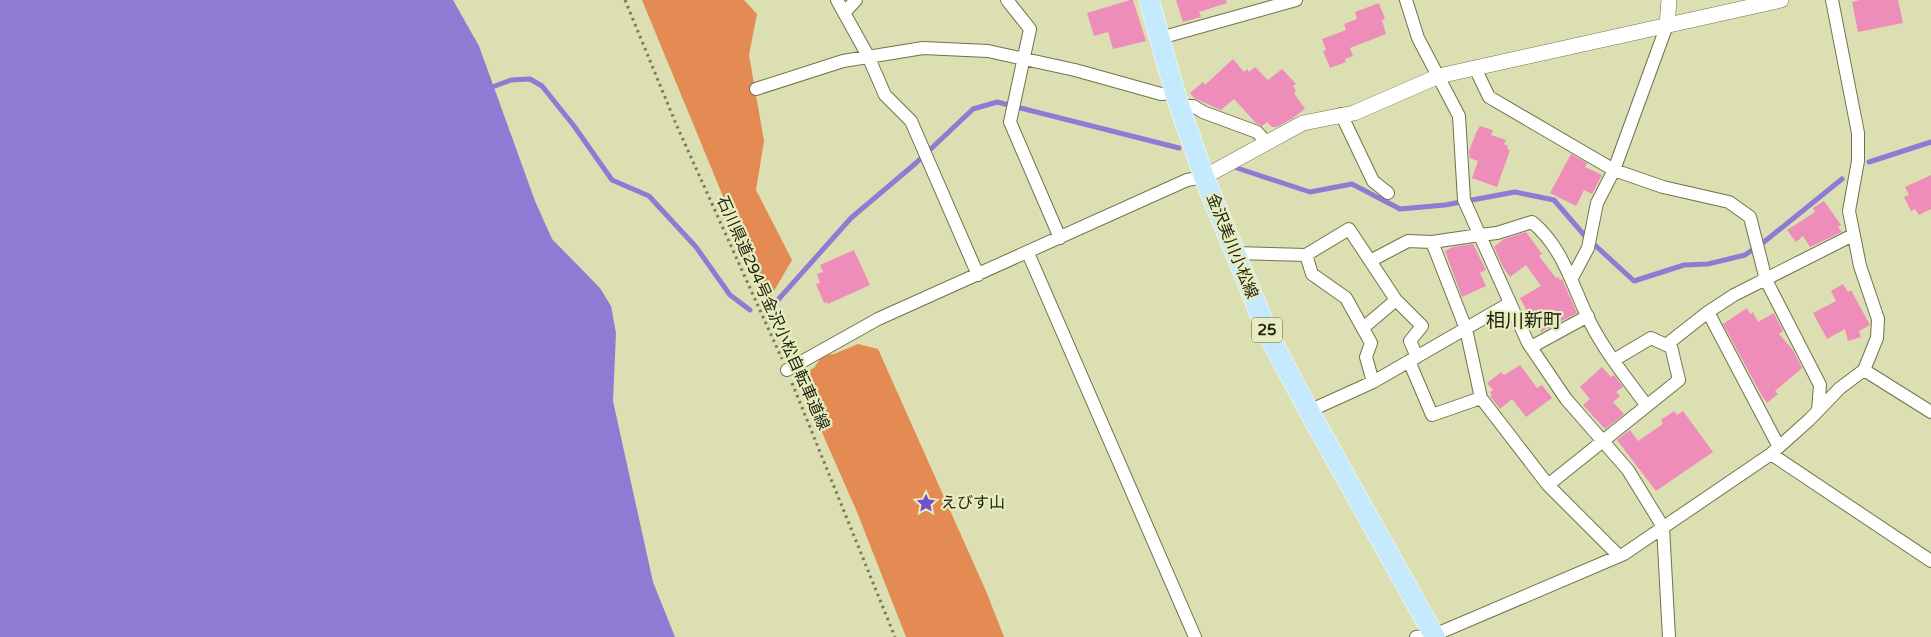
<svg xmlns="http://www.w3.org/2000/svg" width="1931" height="637" viewBox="0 0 1931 637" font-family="'Varela Round','Noto Sans JP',sans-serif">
	<rect width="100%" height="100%" fill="#dbdfb2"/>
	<path fill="#e48b53" d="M642 0H744L757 14 749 55 764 141 756 190 792 260 767 303Z
		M858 344 878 349 986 591 1004 637H906L857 512 824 437 800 374 814 368 823 355 834 354Z"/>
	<path fill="#8e7cd4" d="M0 0H453L479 46 535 201 552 239 600 288 611 306 616 333 613 401 653 582 675 637H0Z"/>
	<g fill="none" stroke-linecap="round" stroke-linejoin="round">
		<path stroke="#8e7cd4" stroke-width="5" d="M495 86 511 80 530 79 542 86 574 126 612 180 649 196 696 247 730 295 750 310
			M1869 162 1931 142
			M1237 168 1310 192 1352 184 1400 209 1445 205 1515 192 1554 200 1585 236 1634 281 1684 265 1708 264 1745 255 1764 242 1842 179
			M768 311 851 218 916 163 973 109 997 102 1179 148"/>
	</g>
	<path fill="#ef8dba" d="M1130 0H1133L1146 41 1113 49 1108 32 1094 36 1087 13Z
		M1176 0H1226L1227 3 1199 12 1201 17 1183 22Z
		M1860 0H1898L1903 23 1858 32 1852 2Z
		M1379 3 1385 19 1382 20 1386 34 1350 48 1353 56 1345 59 1346 62 1330 68 1323 51 1326 50 1322 39 1346 30 1344 24 1357 19 1355 12Z
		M1233 59 1244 72 1247 69 1249 72 1255 67 1268 80 1282 69 1296 84 1293 86 1296 91 1294 93 1305 109 1293 118 1277 127H1272L1267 122 1262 126 1256 123 1234 99 1221 110 1194 98 1190 93 1203 82 1205 85Z
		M1480 126 1493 130 1491 135 1506 140 1504 144 1508 146 1507 149 1510 150 1497 187 1472 178 1478 161 1470 158 1469 151 1476 133Z
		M1571 154 1587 163 1585 167 1602 175 1592 194 1584 190 1576 206 1550 193Z
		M1931 175V209L1919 215 1915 209 1911 211 1904 197 1909 195 1905 187Z
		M1824 201 1841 225 1838 227 1842 232 1810 247 1803 236 1796 242 1787 230 1815 212 1813 208Z
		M1526 232 1542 254 1539 256 1556 278 1558 277 1560 280 1562 279 1577 313 1541 332 1535 320 1533 322 1520 298 1541 286 1526 265 1510 277 1503 267 1494 247 1504 239Z
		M1473 244 1486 270 1480 273 1486 286 1462 297 1445 251 1453 247Z
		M854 250 870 285 828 304 827 302 824 303 816 284 820 283 817 274 823 272 820 265Z
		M1843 284 1848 292 1851 290 1870 325 1859 331 1861 337 1848 341 1845 329 1827 339 1813 313 1836 301 1831 291Z
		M1747 308 1750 314 1753 312 1758 322 1774 313 1783 331 1779 334 1793 350 1802 368 1775 391 1778 394 1767 403 1762 396 1723 324Z
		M1520 365 1537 388 1542 385 1552 398 1526 417 1512 399 1500 409 1490 396 1492 395 1490 392 1493 390 1487 383 1501 372 1504 375Z
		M1602 367 1611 377 1614 375 1623 387 1616 392 1620 396 1613 402 1624 414 1605 429 1583 405 1590 399 1580 387Z
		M1674 411 1677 415 1683 411 1713 452 1656 491 1617 440 1630 430 1638 441 1663 424 1661 420Z"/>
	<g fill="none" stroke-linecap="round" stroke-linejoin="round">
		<defs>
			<path id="minor" d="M837 0 868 56 885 95 911 121 978 275
				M1007 0 1030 29 1010 122 1060 238
				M1406 0 1418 38 1459 116 1464 200 1528 343 1566 399 1628 470 1663 527 1669 637
				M844 13 856 0
				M1160 38 1296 0
				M1475 68 1489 97 1614 170 1663 187 1729 202 1750 217 1766 280 1820 385 1818 411
				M756 89 843 61 923 48 988 51 1075 70 1161 94 1175 93
				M1180 106H1193L1203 112 1257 132 1267 143
				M1341 114 1373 181 1388 193
				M1432 242 1466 329 1481 398 1548 485 1619 556
				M1028 253 1195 637
				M1234 253 1306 255 1349 229 1396 300 1422 326 1410 341 1417 357
				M1306 255 1312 274 1346 298 1371 343 1366 357 1373 382
				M1370 261 1408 241 1432 242 1480 235 1497 233 1532 222C1564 248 1573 289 1591 324 1606 353 1627 379 1647 406
				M1572 278 1588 248 1597 203 1614 170 1667 25
				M1708 312 1779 447
				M1363 328 1396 300
				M1531 347 1588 316
				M1614 360 1651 338 1666 345 1708 312 1734 295 1853 235
				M1409 361 1432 415 1481 398
				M787 370 878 319 1187 180 1204 177
				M1864 370 1931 412
				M1309 411 1373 382 1510 303
				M1771 454 1931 561
				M1548 485 1679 380 1670 342
				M1416 637 1434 635 1624 554 1771 454 1809 420 1840 388 1864 370 1877 338 1878 319 1860 266 1849 211 1858 161V133L1832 0"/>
			<path id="tertiary" d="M1667 25 1669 0
				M1204 177 1303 123 1354 113 1439 76 1781 0"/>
			<path id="primary" d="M1149 0 1175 93 1204 177 1270 338 1309 411 1435 637"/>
		</defs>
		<use href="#minor" stroke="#70734a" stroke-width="14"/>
		<use href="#tertiary" stroke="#70734a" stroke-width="16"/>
		<use href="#primary" stroke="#fff" stroke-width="21"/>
		<path stroke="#777a5c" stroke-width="3" stroke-dasharray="2.5 4" stroke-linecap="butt" d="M625 0 676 124 782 359
			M792 383 895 637"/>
		<use href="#minor" stroke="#fff" stroke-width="12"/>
		<use href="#tertiary" stroke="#fff" stroke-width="15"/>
		<use href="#primary" stroke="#c5e9fd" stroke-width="20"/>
	</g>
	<defs>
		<symbol id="sight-bare" viewBox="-9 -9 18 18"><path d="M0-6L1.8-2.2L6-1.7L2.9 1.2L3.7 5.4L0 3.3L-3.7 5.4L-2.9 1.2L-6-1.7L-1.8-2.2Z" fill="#7352cb" stroke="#e8edbf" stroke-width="2.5" paint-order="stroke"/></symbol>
	</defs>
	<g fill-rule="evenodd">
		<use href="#sight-bare" x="912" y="489" width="28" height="28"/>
	</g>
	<g text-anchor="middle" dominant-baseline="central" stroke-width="4.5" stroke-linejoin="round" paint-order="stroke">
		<rect fill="#e8edbf" stroke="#5d5f45" stroke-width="1" x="1252" y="317.5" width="30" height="25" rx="4"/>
		<g font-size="15" font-weight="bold" fill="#212211">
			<text x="1267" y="330">25</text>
		</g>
		<g font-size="16" fill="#212211" stroke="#e8edbf">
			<text transform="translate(1232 246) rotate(68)">金沢美川小松線</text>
			<text transform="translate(773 313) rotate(66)">石川県道294号金沢小松自転車道線</text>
		</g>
		<g font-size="16" fill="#212211" stroke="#e8edbf" text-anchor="start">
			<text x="941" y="503">えびす山</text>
		</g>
		<g font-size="19" fill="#212211" stroke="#e8edbf">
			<text x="1524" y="321">相川新町</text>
		</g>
	</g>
</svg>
